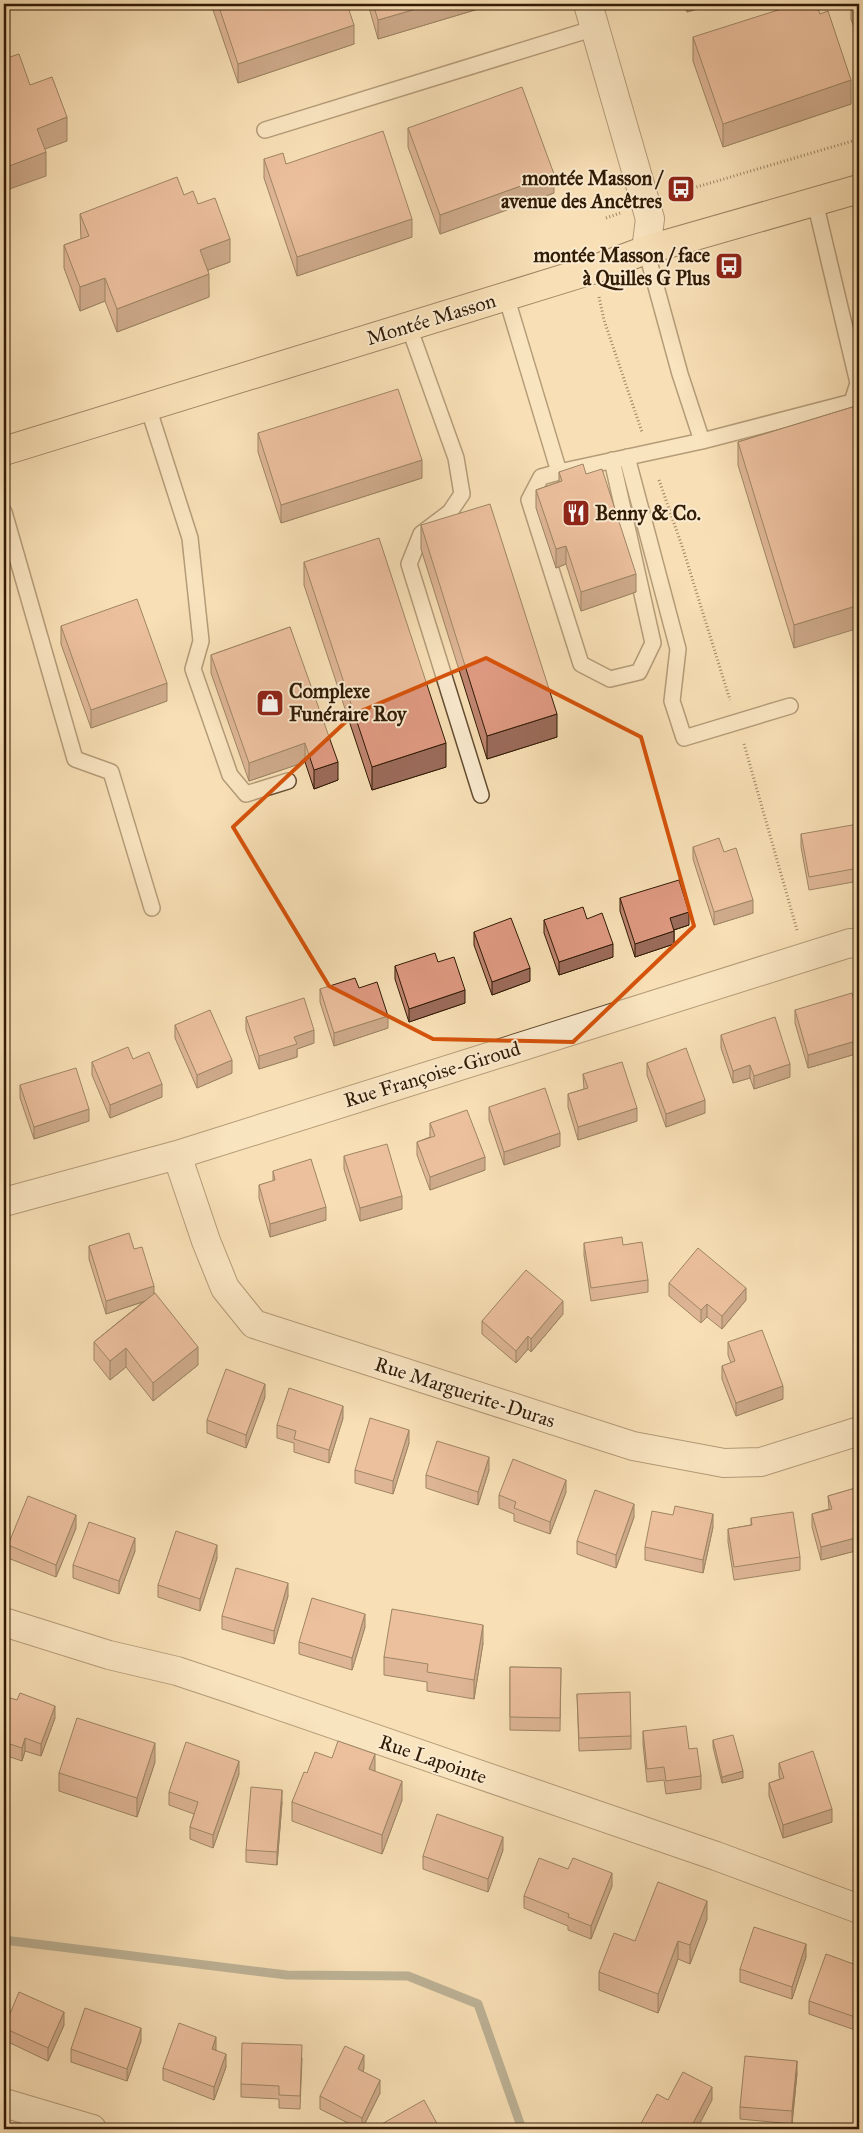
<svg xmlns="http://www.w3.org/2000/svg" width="863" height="2133" viewBox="0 0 863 2133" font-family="'IM FELL Great Primer',serif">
	<rect width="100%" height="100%" fill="#f8dfb5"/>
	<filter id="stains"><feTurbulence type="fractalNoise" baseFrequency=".004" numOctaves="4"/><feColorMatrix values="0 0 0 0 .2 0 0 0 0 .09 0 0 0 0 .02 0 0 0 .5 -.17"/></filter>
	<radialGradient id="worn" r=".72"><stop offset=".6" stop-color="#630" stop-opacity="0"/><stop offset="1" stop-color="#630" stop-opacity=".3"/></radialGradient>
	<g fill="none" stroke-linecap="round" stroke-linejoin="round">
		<path stroke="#747b6f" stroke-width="9" d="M4 1940 287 1975 408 1976 478 2004 522 2129"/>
		<defs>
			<path id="lane" d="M265 130 595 28
				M646 250 680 374 702 441 852 402 858 383 815 202
				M506 296 559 472 702 441
				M409 327 456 458 462 494 450 512 421 534 409 564 481 795
				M148 407 190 538 201 641 193 669 230 775 246 794 288 781
				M627 457 678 649 672 701 684 738 790 706
				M559 472 541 477 529 500 581 664 610 679 639 672 653 643 612 460
				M4 512 75 759 111 772 152 908"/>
			<path id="street" d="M588 4 650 219 646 250
				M177 1155 206 1241 225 1288 254 1324 633 1446 724 1463 761 1462 859 1431
				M4 1202 177 1155 850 943 859 944
				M4 1622 109 1655 177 1671 237 1691 716 1856 859 1909
				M4 2103 92 2129"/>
			<path id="primary" d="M4 451 595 269 646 250 859 189"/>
		</defs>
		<use href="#lane" stroke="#634c31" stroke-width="18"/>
		<use href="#street" stroke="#634c31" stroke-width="30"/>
		<use href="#primary" stroke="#311b05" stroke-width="30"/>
		<path stroke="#311b05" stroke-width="3" stroke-dasharray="1 2.5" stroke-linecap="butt" d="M673 194 859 139
			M606 218 620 213
			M599 297 604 320 642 432
			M659 480 683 549 730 700
			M744 744 797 930"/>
		<use href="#lane" stroke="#faeacf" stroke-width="15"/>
		<use href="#street" stroke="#faeacf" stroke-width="28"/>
		<use href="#primary" stroke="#f8dfb5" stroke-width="28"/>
	</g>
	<path fill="#bf846f" stroke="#311b05" d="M211 4H347L354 44 238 83Z
		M368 4H495L378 39Z
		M685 4H715L687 12Z
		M851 4H859V42L851 19Z
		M693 37 851 104 723 147 693 61Z
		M408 128 554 193 440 234 408 147Z
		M264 159 286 164 412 237 297 276 264 178Z
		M184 195 198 204 230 262 208 270 209 297 117 332 105 301 80 311 64 268V245L81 239 80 214Z
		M859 405 794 648 738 465V442Z
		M258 433 422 478 281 523 258 452Z
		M559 472 586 474 636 592 581 611 566 564 556 568 536 508V490L559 482Z
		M421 525 557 737 487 759 421 549Z
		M304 562 446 767 372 790 304 585Z
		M61 626 167 701 91 728 61 644Z
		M290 627 338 780 314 789 305 762 249 781 211 673V655Z
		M859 829V881L809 890 801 847V834Z
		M693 847 724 852 753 913 714 925 693 859Z
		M620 898 689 925 674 930V944L635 957 620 911Z
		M587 919 613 957 559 975 544 933V920Z
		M474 932 530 981 492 995 474 945Z
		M438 962 465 1003 409 1022 395 979V966Z
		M320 989 388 1028 334 1046 320 1002Z
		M795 1010 859 1019V1053L808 1068 795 1023Z
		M246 1017 314 1043 297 1049V1057L259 1069 246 1030Z
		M175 1025 232 1073 197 1088 175 1038Z
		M721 1035 790 1077 754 1089 750 1078 733 1083 721 1048Z
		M133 1059 162 1097 110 1118 92 1075V1062Z
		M647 1063 705 1113 666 1127 647 1075Z
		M583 1074 637 1121 578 1140 568 1107V1094L584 1089Z
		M20 1085 89 1121 34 1139 20 1098Z
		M489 1107 560 1146 504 1165 489 1120Z
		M430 1123 485 1170 430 1190 417 1155V1142L430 1137Z
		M859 1144V1176L854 1159V1146Z
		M344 1156 402 1209 360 1221 344 1169Z
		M273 1171 326 1220 270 1237 259 1198V1185L273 1181Z
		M584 1243 623 1245 648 1280V1292L591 1301 584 1255Z
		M89 1246 134 1249 154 1293 198 1365 153 1401 126 1367 110 1380 94 1360V1342L143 1302 106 1314 89 1259Z
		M669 1283 746 1300 722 1329 707 1317 701 1323 669 1296Z
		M563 1314 531 1352 528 1349 516 1363 482 1334V1321Z
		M728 1342 783 1399 736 1416 722 1379V1366L731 1363 728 1355Z
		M265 1397 246 1448 207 1433V1420Z
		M343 1418 329 1463 294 1452V1443L277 1438V1425Z
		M409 1443 393 1494 355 1483V1470Z
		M489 1470 478 1505 426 1488V1475Z
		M859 1487V1550L821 1560 812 1527V1514L829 1509 828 1496Z
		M566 1492 550 1534 514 1521V1514L499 1508V1495Z
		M673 1515 713 1527 703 1573 645 1560V1547Z
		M634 1517 616 1568 577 1554V1541Z
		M751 1518 800 1557V1570L734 1580 728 1542V1529L751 1525Z
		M76 1528 56 1577 8 1558V1545Z
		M135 1551 119 1594 73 1578V1565Z
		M217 1558 200 1611 158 1597V1585Z
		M288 1596 274 1644 222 1629V1616Z
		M365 1627 352 1670 299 1654V1642Z
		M483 1643 474 1699 427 1691V1682L384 1675V1657Z
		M510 1667 561 1668 560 1731 510 1730Z
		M577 1694 631 1736V1749L579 1751Z
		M4 1696 55 1718 41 1756 25 1751 22 1761 4 1755Z
		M643 1731 689 1749 701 1776V1789L666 1794 664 1780 647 1782 643 1744Z
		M713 1740 743 1778 722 1783 713 1747Z
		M332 1758 375 1771 402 1800 382 1854 292 1821V1802L307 1773Z
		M155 1762 137 1817 59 1791V1773Z
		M779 1763 832 1822 783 1838 769 1796V1783L780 1779 779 1775Z
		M239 1774 213 1848 190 1839V1827L194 1814 169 1805V1792Z
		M282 1802 277 1865 246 1862V1850Z
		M503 1850 488 1892 423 1869V1856Z
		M612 1886 591 1939 568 1930V1926L524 1908V1896Z
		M707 1919 690 1964 678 1959 658 2013 599 1990V1972L635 1941Z
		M806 1957 792 1999 740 1982V1969Z
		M859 1966V2028L858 2031 809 2014V2001Z
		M64 2025 48 2061 4 2040V2027Z
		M141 2041 127 2081 71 2062V2049Z
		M216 2050 226 2067 214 2100 163 2080V2068Z
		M302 2058 300 2109 279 2108V2099L241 2097V2084Z
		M364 2068 363 2071 380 2093 362 2129H360L320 2109V2096Z
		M797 2073 792 2124 740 2119V2107Z"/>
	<path fill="#9b6b5a" stroke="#311b05" d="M433 4H495L378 39V20Z
		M687 4H715L687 12Z
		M354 25V44L238 83V64Z
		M851 80V104L723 147V124Z
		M67 117V141L37 152V129Z
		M46 152V176L4 191V168Z
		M554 174V193L440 234V215Z
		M412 219V237L297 276V257Z
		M230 239V262L200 273V250Z
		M209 274V297L117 332V309Z
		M105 278V301L80 311V287Z
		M422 460V478L281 523V505Z
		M566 546V564L556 568V549Z
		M636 574V592L581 611V592Z
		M859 605V628L794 648V625Z
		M167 683V701L91 728V710Z
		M557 714V737L487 759V736Z
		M305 743V762L249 781V763Z
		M446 743V767L372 790V767Z
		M5 745V763L4 764V746Z
		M338 762V780L314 789V770Z
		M753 900V913L714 925V912Z
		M689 912V925L670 931V918Z
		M674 931V944L635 957V944Z
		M613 944V957L559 975V962Z
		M530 968V981L492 995V982Z
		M465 990V1003L409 1022V1009Z
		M388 1016V1028L334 1046V1033Z
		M314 1030V1043L297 1049V1057L259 1069V1056L294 1037Z
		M859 1040V1053L808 1068V1055Z
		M232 1060V1073L197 1088V1075Z
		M790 1064V1077L754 1089V1076Z
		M750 1065V1078L733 1083V1071Z
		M162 1084V1097L110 1118V1105Z
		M705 1100V1113L666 1127V1114Z
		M637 1108V1121L578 1140V1127Z
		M89 1109V1121L34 1139V1127Z
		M560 1133V1146L504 1165V1152Z
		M485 1157V1170L430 1190V1177Z
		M402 1196V1209L360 1221V1208Z
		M326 1207V1220L270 1237V1224Z
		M154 1286V1298L106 1314V1301Z
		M746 1288V1300L722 1329V1316Z
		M563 1301V1314L531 1352V1339Z
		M707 1304V1317L701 1323V1310Z
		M528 1336V1349L516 1363V1351Z
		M198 1347V1365L153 1401V1383Z
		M126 1348V1367L110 1380V1361Z
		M265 1384V1397L246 1448V1435Z
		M783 1386V1399L736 1416V1403Z
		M343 1406V1418L329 1463V1450Z
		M409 1430V1443L393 1494V1481Z
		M489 1457V1470L478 1505V1492Z
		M566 1480V1492L550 1534V1522Z
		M634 1504V1517L616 1568V1555Z
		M713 1514V1527L703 1573V1560Z
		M76 1515V1528L56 1577V1565Z
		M859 1537V1550L821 1560V1547Z
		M135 1538V1551L119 1594V1581Z
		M217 1545V1558L200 1611V1599Z
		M288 1583V1596L274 1644V1631Z
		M365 1614V1627L352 1670V1658Z
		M483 1625V1643L474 1699V1680Z
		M55 1706V1718L41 1756V1744Z
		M25 1738V1751L22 1761V1748Z
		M155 1743V1762L137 1817V1798Z
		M375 1754V1772L369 1769Z
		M239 1761V1774L213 1848V1835Z
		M743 1771V1778L722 1783V1777Z
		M402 1781V1800L382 1854V1835Z
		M282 1790V1802L277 1865V1852Z
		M832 1809V1822L783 1838V1825Z
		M503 1837V1850L488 1892V1879Z
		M612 1873V1886L591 1939V1926Z
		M707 1901V1919L690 1964V1945Z
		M678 1941V1959L658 2013V1994Z
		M806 1944V1957L792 1999V1987Z
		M64 2012V2025L48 2061V2048Z
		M859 2015V2028L858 2031V2018Z
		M141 2028V2041L127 2081V2069Z
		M216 2037V2050L212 2049Z
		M226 2054V2067L214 2100V2087Z
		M364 2055V2068L358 2081V2069Z
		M797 2061V2073L792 2124V2111Z
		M380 2080V2093L362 2129V2118Z
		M712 2087V2100L697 2129H690Z"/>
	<path fill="#de9981" stroke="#311b05" d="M218 4H347L354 25 238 64Z
		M373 4H433L378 20Z
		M797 4H816L820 14 828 11 851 80 723 124 693 37Z
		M854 4H859V19Z
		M19 54 30 85 52 77 67 117 37 129 46 152 4 168V59Z
		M522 87 554 174 440 215 408 128Z
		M383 131 412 219 297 257 264 159 283 153 286 164Z
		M177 177 184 195 193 191 198 204 215 198 230 239 200 250 209 274 117 309 105 278 80 287 64 245 89 236 80 214Z
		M398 389 422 460 281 505 258 433Z
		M859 405V605L794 625 738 442Z
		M583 464 586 474 602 469 636 574 581 592 566 546 556 549 536 490 562 481 559 472Z
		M490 504 557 714 487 736 421 525Z
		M379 538 446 743 372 767 304 562Z
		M137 599 167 683 91 710 61 626Z
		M290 627 338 762 314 770 305 743 249 763 211 655Z
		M858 824 859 829V868L809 877 801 834Z
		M719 838 724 852 736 848 753 900 714 912 693 847Z
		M679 880 689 912 670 918 674 931 635 944 620 898Z
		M583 907 587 919 602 913 613 944 559 962 544 920Z
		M511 918 530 968 492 982 474 932Z
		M435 953 438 962 454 957 465 990 409 1009 395 966Z
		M355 978 359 988 377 982 388 1016 334 1033 320 989Z
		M852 993 859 1019V1040L808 1055 795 1010Z
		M304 998 314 1030 294 1037 297 1044 259 1056 246 1017Z
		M210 1010 232 1060 197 1075 175 1025Z
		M775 1017 790 1064 754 1076 750 1065 733 1071 721 1035Z
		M128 1047 133 1059 149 1052 162 1084 110 1105 92 1062Z
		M686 1048 705 1100 666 1114 647 1063Z
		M622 1062 637 1108 578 1127 568 1094 588 1088 583 1074Z
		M76 1068 89 1109 34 1127 20 1085Z
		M545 1088 560 1133 504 1152 489 1107Z
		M467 1110 485 1157 430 1177 417 1142 435 1136 430 1123Z
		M387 1144 402 1196 360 1208 344 1156Z
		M859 1144V1163L854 1146Z
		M311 1159 326 1207 270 1224 259 1185 275 1180 273 1171Z
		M129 1233 134 1249 142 1247 154 1286 106 1301 89 1246Z
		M622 1237 623 1245 642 1242 648 1280 591 1288 584 1243Z
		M698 1248 746 1288 722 1316 707 1304 701 1310 669 1283Z
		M526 1270 563 1301 531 1339 528 1336 516 1351 482 1321Z
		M155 1293 198 1347 153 1383 126 1348 110 1361 94 1342Z
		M762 1330 783 1386 736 1403 722 1366 735 1361 728 1342Z
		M226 1369 265 1384 246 1435 207 1420Z
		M289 1388 343 1406 329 1450 294 1439 296 1431 277 1425Z
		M370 1418 409 1430 393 1481 355 1470Z
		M437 1441 489 1457 478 1492 426 1475Z
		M513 1459 566 1480 550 1522 514 1508 516 1502 499 1495Z
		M859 1487V1537L821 1547 812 1514 832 1509 828 1496Z
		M595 1490 634 1504 616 1555 577 1541Z
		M28 1496 76 1515 56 1565 8 1545Z
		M675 1506 713 1514 703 1560 645 1547 652 1511 673 1515Z
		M793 1512 800 1557 734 1567 728 1529 752 1525 751 1518Z
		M89 1522 135 1538 119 1581 73 1565Z
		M176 1531 217 1545 200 1599 158 1585Z
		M236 1568 288 1583 274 1631 222 1616Z
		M312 1598 365 1614 352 1658 299 1642Z
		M392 1609 483 1625 474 1680 427 1672 428 1664 384 1657Z
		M510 1667 561 1668 560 1718 510 1717Z
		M630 1692 631 1736 579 1738 577 1694Z
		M20 1693 55 1706 41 1744 25 1738 22 1748 4 1742V1696L17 1700Z
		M77 1718 155 1743 137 1798 59 1773Z
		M686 1726 689 1749 697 1748 701 1776 666 1781 664 1767 647 1769 643 1731Z
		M733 1735 743 1771 722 1777 713 1740Z
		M338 1741 375 1754 369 1769 402 1781 382 1835 292 1802 304 1772 307 1773 315 1752 332 1758Z
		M186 1742 239 1761 213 1835 190 1827 198 1802 169 1792Z
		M813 1751 832 1809 783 1825 769 1783 784 1778 779 1763Z
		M251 1787 282 1790 277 1852 246 1850Z
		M437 1814 503 1837 488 1879 423 1856Z
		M539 1858 568 1869 573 1858 612 1873 591 1926 568 1917 569 1914 524 1896Z
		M658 1882 707 1901 690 1945 678 1941 658 1994 599 1972 614 1933 635 1941Z
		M754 1927 806 1944 792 1987 740 1969Z
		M826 1954 859 1966V2015L858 2018 809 2001Z
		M19 1992 64 2012 48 2048 4 2028Z
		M85 2008 141 2028 127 2069 71 2049Z
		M179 2023 216 2037 212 2049 226 2054 214 2087 163 2068Z
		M242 2043 302 2045 300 2096 279 2095V2086L241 2084Z
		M345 2046 364 2055 358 2069 380 2080 362 2118 320 2096Z
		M745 2056 797 2061 792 2111 740 2107Z
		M683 2072 712 2087 690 2129H638L657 2094 668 2100Z
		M424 2100 440 2129H383L380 2125Z"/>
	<path d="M0 0H863V2133H0ZM486 658 641 737 694 926 573 1042 433 1039 329 986 233 827 354 714Z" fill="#f8dfb5" fill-opacity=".55" fill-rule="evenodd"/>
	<path fill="none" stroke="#d6530b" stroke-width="4" stroke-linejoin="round" d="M486 658 641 737 694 926 573 1042 433 1039 329 986 233 827 354 714Z"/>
	<defs>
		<symbol id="bus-square" viewBox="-11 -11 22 22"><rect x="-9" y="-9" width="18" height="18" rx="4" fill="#8f2418" stroke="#faeacf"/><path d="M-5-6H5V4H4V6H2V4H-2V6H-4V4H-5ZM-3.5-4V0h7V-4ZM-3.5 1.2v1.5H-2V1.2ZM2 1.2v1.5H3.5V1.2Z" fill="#fff"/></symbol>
		<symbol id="restaurant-square" viewBox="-11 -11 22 22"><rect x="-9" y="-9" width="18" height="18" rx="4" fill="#8f2418" stroke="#faeacf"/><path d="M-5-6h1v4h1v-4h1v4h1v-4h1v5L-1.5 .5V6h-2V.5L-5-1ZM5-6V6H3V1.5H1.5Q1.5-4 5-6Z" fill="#fff"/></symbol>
		<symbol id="shop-square" viewBox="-11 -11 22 22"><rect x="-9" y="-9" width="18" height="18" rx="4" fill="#8f2418" stroke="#faeacf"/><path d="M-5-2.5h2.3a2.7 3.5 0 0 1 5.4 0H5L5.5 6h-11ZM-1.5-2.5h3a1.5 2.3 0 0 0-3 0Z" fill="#fff"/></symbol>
	</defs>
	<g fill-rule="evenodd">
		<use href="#bus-square" x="665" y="173" width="32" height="32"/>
		<use href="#bus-square" x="713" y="250" width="32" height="32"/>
		<use href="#restaurant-square" x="560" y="497" width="32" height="32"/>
		<use href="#shop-square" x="254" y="687" width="32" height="32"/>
	</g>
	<g text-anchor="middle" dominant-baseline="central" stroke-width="4" stroke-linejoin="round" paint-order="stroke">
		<g font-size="20" font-weight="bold" fill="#311b05" stroke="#faeacf" text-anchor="end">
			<text x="662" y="178">montée Masson /<tspan x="662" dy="23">avenue des Ancêtres</tspan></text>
			<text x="710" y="255">montée Masson / face<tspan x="710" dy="23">à Quilles G Plus</tspan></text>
			<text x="595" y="513" text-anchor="start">Benny &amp; Co.</text>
			<text x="289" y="691" text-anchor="start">Complexe<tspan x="289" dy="23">Funéraire Roy</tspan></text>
		</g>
		<g font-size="20" fill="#311b05" stroke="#faeacf">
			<text transform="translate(431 319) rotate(-17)">Montée Masson</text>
			<text transform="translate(432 1074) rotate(-17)">Rue Françoise-Giroud</text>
			<text transform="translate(465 1392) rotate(18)">Rue Marguerite-Duras</text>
			<text transform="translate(433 1759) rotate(19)">Rue Lapointe</text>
		</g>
	</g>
	<rect width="863" height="2133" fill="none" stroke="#f8dfb5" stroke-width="20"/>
	<rect x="5" y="5" width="853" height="2123" fill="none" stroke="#311b05" stroke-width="2.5"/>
	<rect x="10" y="10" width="843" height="2113" fill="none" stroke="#311b05"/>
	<rect width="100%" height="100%" filter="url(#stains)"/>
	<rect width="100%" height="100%" fill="url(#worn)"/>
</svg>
